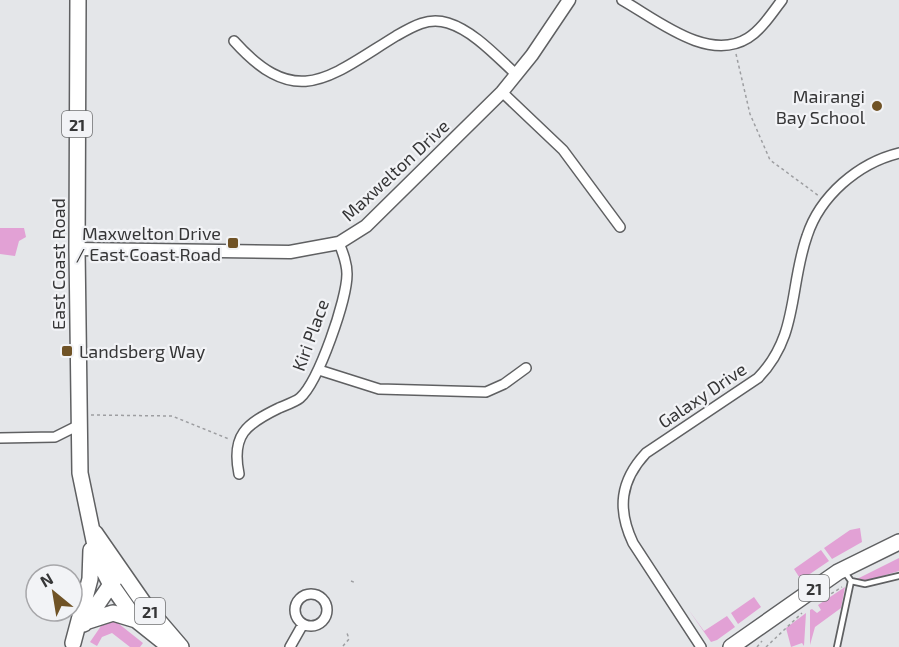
<svg xmlns="http://www.w3.org/2000/svg" width="899" height="647" viewBox="0 0 899 647" font-family="'Exo 2',sans-serif">
	<rect width="100%" height="100%" fill="#e4e6e9"/>
	<path fill="#e2a1d5" d="M0 228H24L26 237 19 241 15 256 0 254Z
		M860 528 862 542 832 559 824 548 850 530Z
		M821 550 829 561 801 580 794 569Z
		M899 558V571L862 582 857 579Z
		M845 587 841 608 815 627 810 645V610L812 609 817 613 821 610 818 605Z
		M754 597 761 607 738 624 731 613Z
		M688 609 704 631 727 616 735 627 717 640 711 642Z
		M806 613 804 646 802 643 791 647 786 628Z
		M114 620 143 643 140 647H130L112 633 102 637 97 646 90 642 101 626Z"/>
	<g fill="none" stroke-linecap="round" stroke-linejoin="round">
		<defs>
			<path id="service" d="M851 581 865 584 899 576
				M837 647 851 581 844 571"/>
			<path id="minor" d="M622 0C656 19 708 63 748 38 762 29 772 13 782 0
				M234 41C297 111 329 77 396 36 413 26 428 17 448 23 474 31 497 57 517 75
				M502 92 563 150 620 227
				M319 370 379 389 486 392 504 384 526 368
				M0 438 55 437 79 425
				M239 474C231 435 246 424 279 408 286 405 295 402 300 398 319 381 347 299 347 274 347 263 343 253 339 243
				M295 610a16 16 0 1 1 32 0a16 16 0 1 1-32 0Z
				M290 647 303 624
				M701 647 633 543C617 509 620 481 646 453L758 378C799 336 789 287 807 236 820 196 858 163 899 153"/>
			<path id="tertiary" d="M77 249 290 252 339 243 366 226 502 92 532 55 569 0"/>
			<path id="primary" d="M78 0 77 249 80 473 98 560 110 583 136 620 170 647
				M95 533 145 605 181 647
				M85 622 113 613 136 620
				M84 624 116 577
				M73 643 90 579 91 550
				M731 647 838 572 899 542"/>
		</defs>
		<use href="#service" stroke="#5f6062" stroke-width="8"/>
		<use href="#minor" stroke="#5f6062" stroke-width="12"/>
		<use href="#tertiary" stroke="#5f6062" stroke-width="15"/>
		<use href="#primary" stroke="#5f6062" stroke-width="18"/>
		<path stroke="#9d9ea1" stroke-width="1.5" stroke-dasharray="3 3" stroke-linecap="butt" d="M736 54 750 114 770 160 819 196
			M91 415 172 416 229 439
			M351 581 356 583
			M821 600 842 587
			M343 646 349 639 347 633
			M757 647 762 641
			M766 647 802 613"/>
		<use href="#service" stroke="#fff" stroke-width="4.5"/>
		<use href="#minor" stroke="#fff" stroke-width="9"/>
		<use href="#tertiary" stroke="#fff" stroke-width="12"/>
		<use href="#primary" stroke="#fff" stroke-width="15"/>
	</g>
	<g fill="#705326" stroke="#f2f3f6" stroke-width="2">
		<circle cx="877" cy="106" r="6"/>
		<rect x="227" y="237" width="12" height="12" rx="3"/>
		<rect x="61" y="345" width="12" height="12" rx="3"/>
	</g>
	<g text-anchor="middle" dominant-baseline="central" stroke-width="4.5" stroke-linejoin="round" paint-order="stroke">
		<g fill="#f2f3f6" stroke="#6e6f70" stroke-width="1.5">
			<rect x="62" y="111" width="30" height="26" rx="4.5"/>
			<rect x="799" y="575" width="30" height="26" rx="4.5"/>
			<rect x="135" y="598" width="30" height="26" rx="4.5"/>
		</g>
		<g font-size="16" font-weight="bold" fill="#363637">
			<text x="77" y="124">21</text>
			<text x="814" y="588">21</text>
			<text x="150" y="611">21</text>
		</g>
		<g font-size="18" fill="#363637" stroke="#f2f3f6" text-anchor="end">
			<text x="865" y="96">Mairangi<tspan x="865" dy="21">Bay School</tspan></text>
			<text x="221" y="233">Maxwelton Drive<tspan x="221" dy="21">/ East Coast Road</tspan></text>
			<text x="79" y="351" text-anchor="start">Landsberg Way</text>
		</g>
		<g font-size="18" fill="#363637" stroke="#f2f3f6">
			<text transform="translate(395 170) rotate(-43)">Maxwelton Drive</text>
			<text transform="translate(58 264) rotate(-90)">East Coast Road</text>
			<text transform="translate(310 335) rotate(-70)">Kiri Place</text>
			<text transform="translate(702 395) rotate(-34)">Galaxy Drive</text>
		</g>
	</g>
	<g transform="translate(54 593) rotate(330)"><circle r="28" fill="#f2f3f6" stroke="#a7a7aa" stroke-width="1.5"/>
	<path d="M0-4.5L10 22L0 15L-10 22Z" fill="#705326"/>
	<text y="-9" font-size="16" font-weight="bold" text-anchor="middle" fill="#363637">N</text>
	</g>
</svg>
